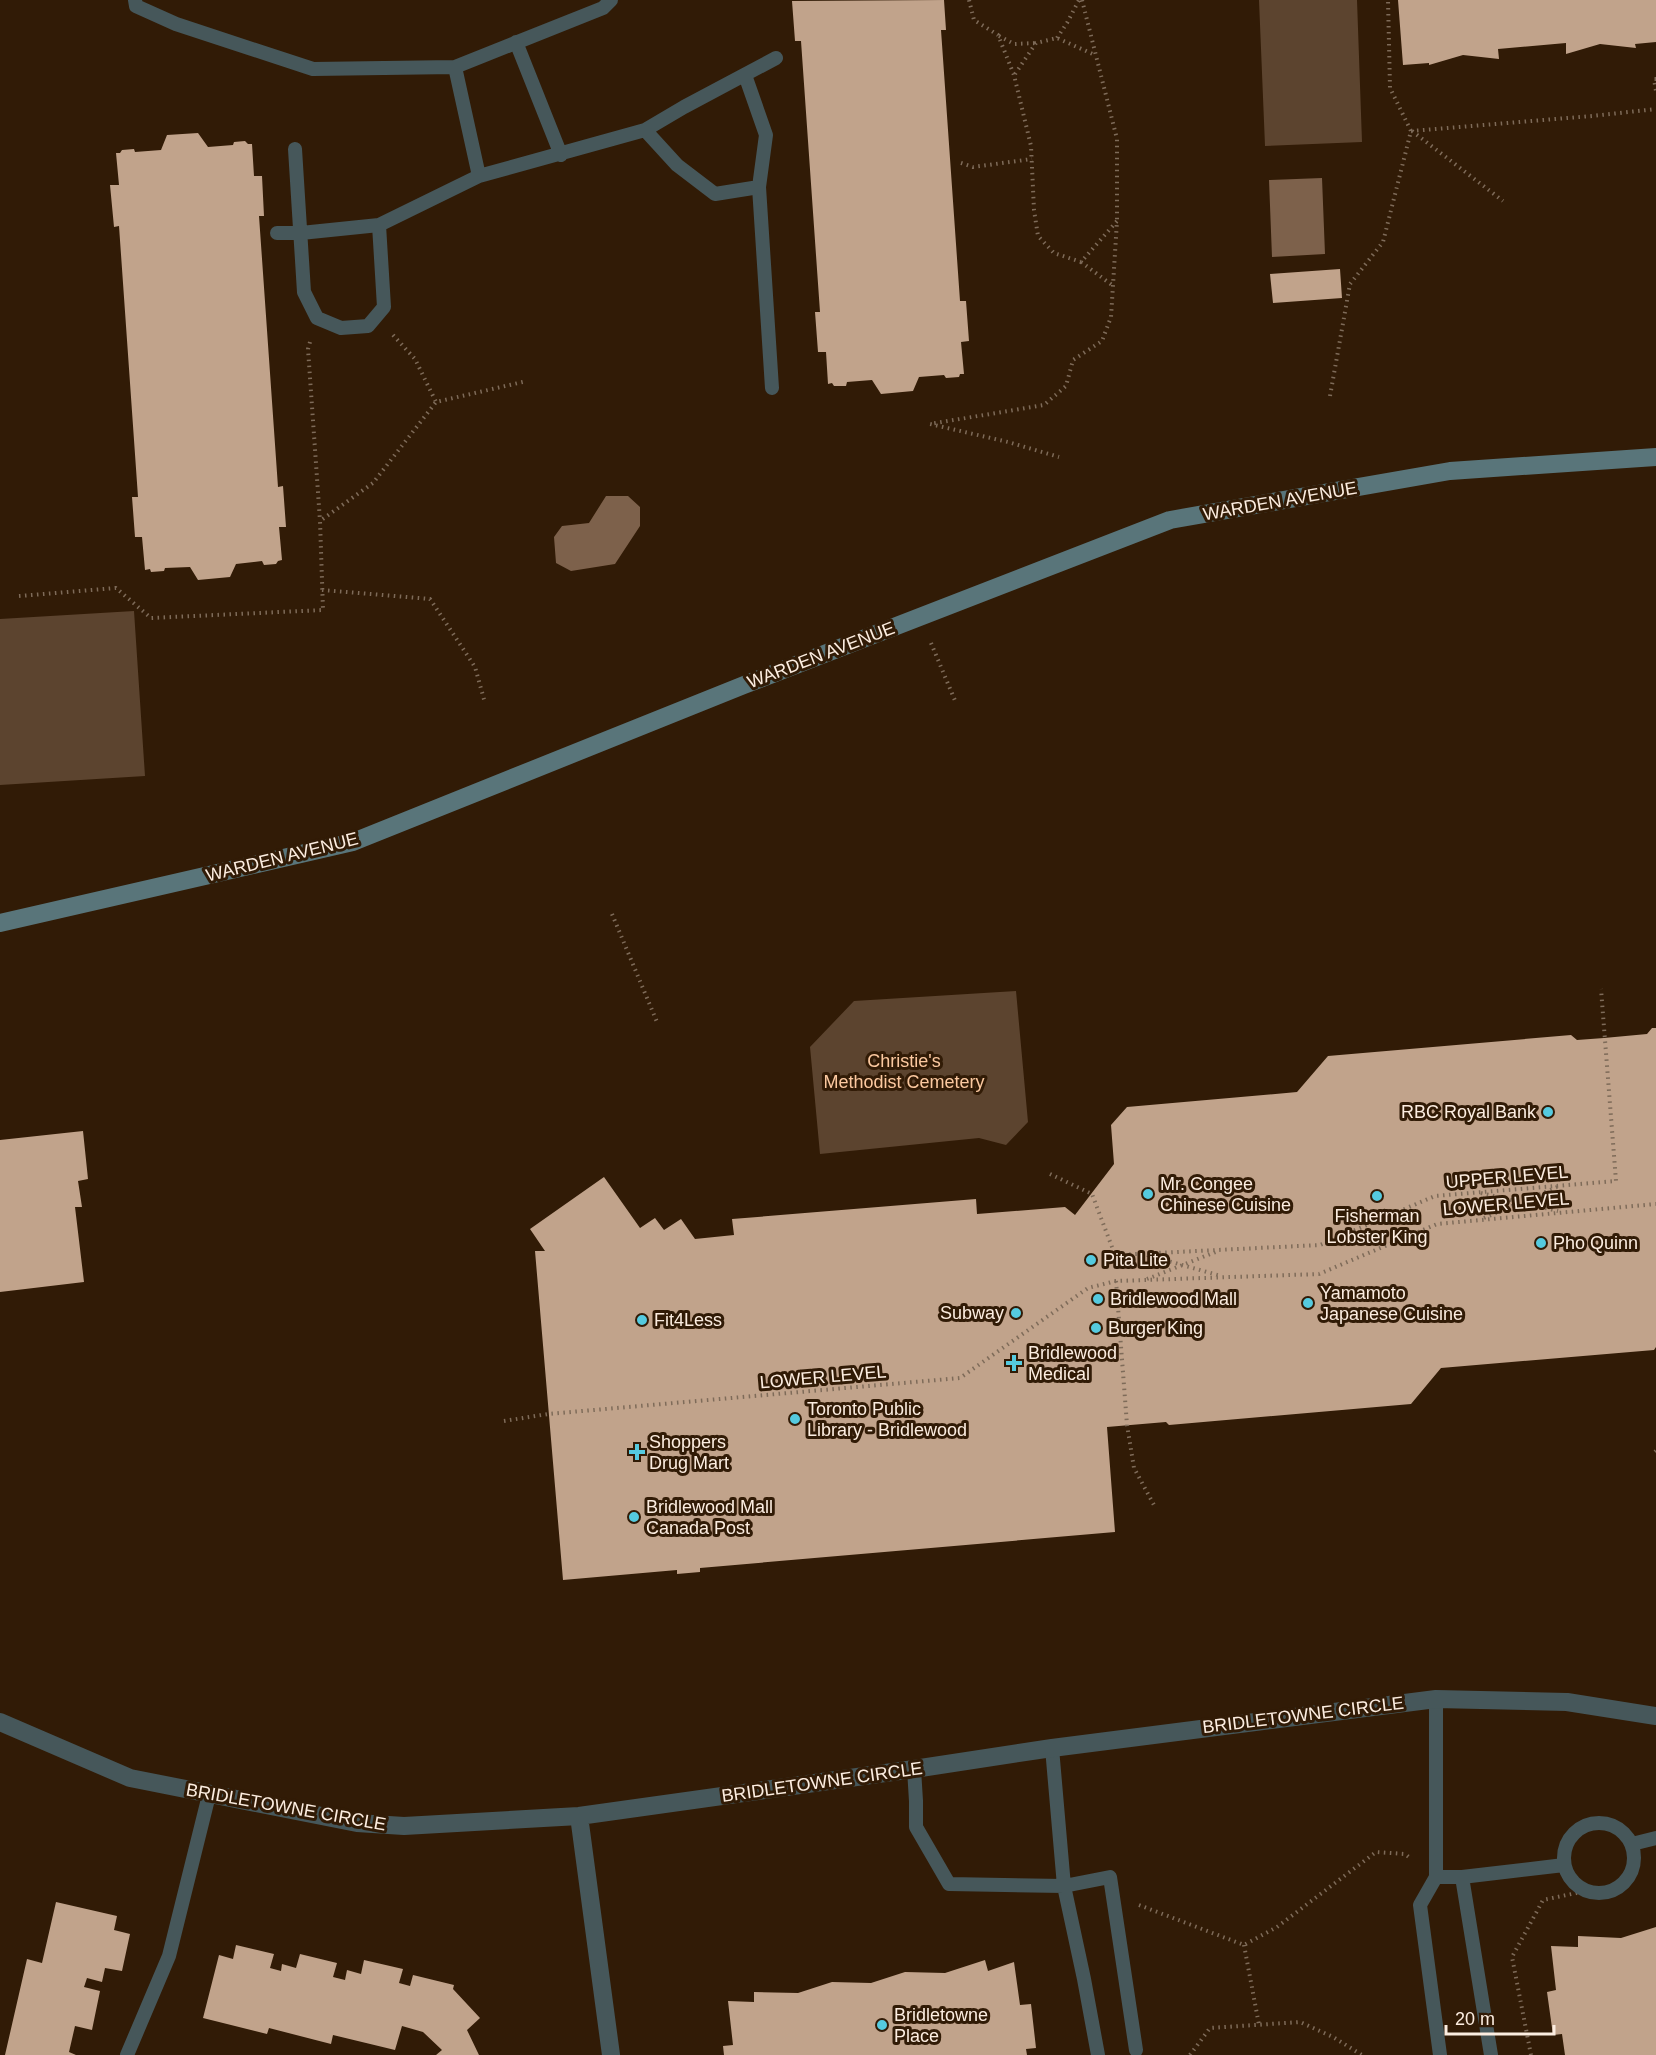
<svg xmlns="http://www.w3.org/2000/svg" width="1656" height="2055" viewBox="0 0 1656 2055" font-family="Arial,sans-serif">
	<rect width="100%" height="100%" fill="#311b06"/>
	<path fill="#5c442f" d="M1259 0H1357L1362 142 1265 146Z
		M134 611 145 776 0 785V619Z
		M1016 991 1028 1122 1006 1145 979 1138 820 1154 810 1047 854 1001Z"/>
	<path fill="#7d614b" d="M1322 178 1325 254 1272 257 1269 180Z
		M606 496H628L640 507V526L615 564 571 571 556 563 554 537 562 526 589 523Z"/>
	<path fill="#c1a38b" d="M944 0 946 30H941L960 301H966L969 341 961 342 964 374H960L959 377 946 378 944 375 919 377 913 391 881 394 872 380 847 382 846 386H834L832 383 828 384 826 352H818L815 312H820L801 41H795L792 1Z
		M1398 0H1656V42L1635 44 1636 48 1600 44 1566 54V43L1498 49 1499 59 1463 55 1429 65V63L1403 65Z
		M198 133 208 147 233 145 234 142 245 141 248 144H252L254 176H262L264 216H259L278 487 283 486 286 527H279L282 560 278 561 276 564 264 565 262 561 236 564 230 577 198 580 190 567 165 568 164 571 151 572 150 569 145 570 142 537H135L132 497H138L119 226 114 227 110 185H119L116 153H120L122 150 134 149 135 152 161 150 167 135Z
		M1340 269 1342 298 1273 303 1270 274Z
		M1652 1028H1656V1347L1654 1350 1441 1368 1411 1404 1169 1425 1166 1422 1107 1427 1115 1532 700 1568V1572L677 1574V1570L563 1580 535 1251H545L530 1229 604 1177 640 1228 655 1218 664 1230 681 1219 695 1239 734 1235 732 1219 976 1199 977 1214 1065 1207 1075 1215 1114 1164 1111 1125 1127 1107 1297 1092 1328 1056 1571 1035 1577 1040 1604 1038 1647 1034Z
		M83 1131 88 1179 78 1181 82 1207H75L84 1282 0 1292V1140Z
		M56 1902 117 1916 114 1930 130 1934 122 1971 105 1968 102 1982 87 1978 84 1987 100 1991 92 2030 75 2026 69 2052 76 2055H5L27 1959 42 1963Z
		M1656 1927V2055H1565L1562 2034 1553 2035 1547 1992 1556 1990 1551 1946 1578 1947V1936L1621 1938Z
		M236 1945 274 1954 270 1968 281 1971 282 1964 296 1968 300 1954 337 1963 333 1977 345 1980 347 1970 361 1974 364 1960 403 1969 399 1983 410 1986 413 1975 454 1985 453 1989 480 2018 467 2030 479 2055H436L442 2050 423 2032 402 2026 395 2050 333 2035 331 2044 269 2028 267 2034 203 2018 219 1955 233 1959Z
		M985 1960 988 1971 1014 1962 1020 2005 1031 2004 1036 2048 1026 2049 1027 2055H724L723 2046 733 2045 728 2001 754 2002V1992L798 1993 832 1982 871 1983 905 1972 945 1973Z"/>
	<g fill="none" stroke-linecap="round" stroke-linejoin="round">
		<path stroke="#7e6b59" stroke-width="4" stroke-dasharray="1.5 4.5" stroke-linecap="butt" d="M969 0 974 20 998 35 1014 75 1031 146 1034 210 1038 236 1054 253 1081 262 1117 221 1111 317 1102 341 1073 360 1066 386 1044 405 930 424 1008 442 1059 457
			M1082 0 1117 139V221
			M999 36 1014 44 1036 43
			M1057 38 1067 23 1079 0
			M1015 74 1036 43 1057 38 1095 55
			M1656 79H1654L1656 91
			M1411 131 1592 116 1656 109
			M1412 131 1503 201
			M961 163 973 167 1032 159
			M1081 262 1112 285
			M393 335 415 359 436 402
			M310 342 308 349 320 521
			M1330 396 1350 284 1383 242 1411 131 1390 88 1388 0
			M322 590 430 599 475 667 485 703
			M19 596 116 588 151 618 323 610 320 521 373 483 436 402 527 381
			M931 643 956 703
			M612 914 657 1022
			M1050 1174 1092 1194 1115 1255 1320 1245 1435 1196 1616 1181 1601 989
			M1481 1193 1558 1211
			M1484 1218 1557 1187
			M1147 1255 1221 1276
			M1147 1279 1218 1251
			M1116 1281 1127 1425 1134 1468 1154 1505
			M504 1421 548 1414 960 1378 1088 1288 1116 1281 1319 1274 1437 1224 1656 1204
			M1655 1452 1656 1451
			M1139 1905 1244 1945 1277 1927 1376 1852 1405 1854 1410 1858
			M1244 1945 1259 2025
			M1190 2055 1210 2028 1300 2022 1333 2037 1362 2055
			M1531 2055 1512 1957 1543 1900 1586 1891"/>
		<path stroke="#46575a" stroke-width="14" d="M135 0 136 6 176 24 313 69 455 67 603 8 611 0
			M516 42 561 155
			M455 67 479 176
			M645 130 677 165 715 194 759 187 766 135 745 75
			M295 149 304 292 317 318 341 328 368 326 384 307 379 225
			M759 187 772 388
			M277 233H301L379 225 479 176 645 130 684 107 776 58
			M1436 1699V1877L1420 1905 1440 2055
			M1052 1748 1064 1886 1084 1979 1098 2055
			M914 1769 916 1801V1827L949 1884 1064 1886 1110 1877 1136 2050
			M1564 1858a35 35 0 1 1 70 0a35 35 0 1 1-70 0Z
			M1632 1844 1656 1838
			M1436 1877H1462L1564 1865
			M1462 1877 1491 2055
			M127 2055 169 1956 209 1795"/>
		<path stroke="#46575a" stroke-width="18" d="M0 1722 130 1778 357 1823 404 1826 579 1816 914 1769 1052 1748 1436 1699 1567 1702 1656 1716
			M579 1816 611 2055"/>
		<path stroke="#59757a" stroke-width="18" d="M0 923 353 842 744 685 1170 520 1450 471 1656 457"/>
	</g>
	<g fill="#55cadf" stroke="#311b06" stroke-width="2">
		<circle cx="1548" cy="1112" r="6"/>
		<circle cx="1148" cy="1194" r="6"/>
		<circle cx="1377" cy="1196" r="6"/>
		<circle cx="1541" cy="1243" r="6"/>
		<circle cx="1091" cy="1260" r="6"/>
		<circle cx="1098" cy="1299" r="6"/>
		<circle cx="1308" cy="1303" r="6"/>
		<circle cx="1016" cy="1313" r="6"/>
		<circle cx="642" cy="1320" r="6"/>
		<circle cx="1096" cy="1328" r="6"/>
		<path d="M1011 1354h6v6h6v6h-6v6h-6v-6h-6v-6h6z"/>
		<circle cx="795" cy="1419" r="6"/>
		<path d="M634 1443h6v6h6v6h-6v6h-6v-6h-6v-6h6z"/>
		<circle cx="634" cy="1517" r="6"/>
		<circle cx="882" cy="2025" r="6"/>
	</g>
	<g text-anchor="middle" dominant-baseline="central" stroke-width="6" stroke-linejoin="round" paint-order="stroke">
		<g font-size="18" fill="#fcede0" stroke="#311b06">
			<text transform="translate(1280 501) rotate(-10)">WARDEN AVENUE</text>
			<text transform="translate(821 655) rotate(-21)">WARDEN AVENUE</text>
			<text transform="translate(282 857) rotate(-14)">WARDEN AVENUE</text>
			<text transform="translate(1507 1177) rotate(-5)">UPPER LEVEL</text>
			<text transform="translate(1506 1204) rotate(-5)">LOWER LEVEL</text>
			<text transform="translate(823 1377) rotate(-5)">LOWER LEVEL</text>
			<text transform="translate(1303 1715) rotate(-7)">BRIDLETOWNE CIRCLE</text>
			<text transform="translate(822 1782) rotate(-8)">BRIDLETOWNE CIRCLE</text>
			<text transform="translate(286 1807) rotate(10)">BRIDLETOWNE CIRCLE</text>
		</g>
		<g font-size="18" fill="#fcc9a0" stroke="#311b06">
			<text x="904" y="1061">Christie's<tspan x="904" dy="21">Methodist Cemetery</tspan></text>
		</g>
		<g font-size="18" fill="#fcede0" stroke="#311b06" text-anchor="start">
			<text x="1536" y="1112" text-anchor="end">RBC Royal Bank</text>
			<text x="1160" y="1184">Mr. Congee<tspan x="1160" dy="21">Chinese Cuisine</tspan></text>
			<text x="1377" y="1216" text-anchor="middle">Fisherman<tspan x="1377" dy="21">Lobster King</tspan></text>
			<text x="1553" y="1243">Pho Quinn</text>
			<text x="1103" y="1260">Pita Lite</text>
			<text x="1320" y="1293">Yamamoto<tspan x="1320" dy="21">Japanese Cuisine</tspan></text>
			<text x="1110" y="1299">Bridlewood Mall</text>
			<text x="1004" y="1313" text-anchor="end">Subway</text>
			<text x="654" y="1320">Fit4Less</text>
			<text x="1108" y="1328">Burger King</text>
			<text x="1028" y="1353">Bridlewood<tspan x="1028" dy="21">Medical</tspan></text>
			<text x="807" y="1409">Toronto Public<tspan x="807" dy="21">Library - Bridlewood</tspan></text>
			<text x="649" y="1442">Shoppers<tspan x="649" dy="21">Drug Mart</tspan></text>
			<text x="646" y="1507">Bridlewood Mall<tspan x="646" dy="21">Canada Post</tspan></text>
			<text x="894" y="2015">Bridletowne<tspan x="894" dy="21">Place</tspan></text>
		</g>
	</g>
	<path d="M1446 2025v9h108v-9" fill="none" stroke="#fcede0" stroke-width="3"/>
	<text x="1455" y="2025" font-size="18" fill="#fcede0" stroke="#311b06" stroke-width="4.5" paint-order="stroke">20 m</text>
</svg>
